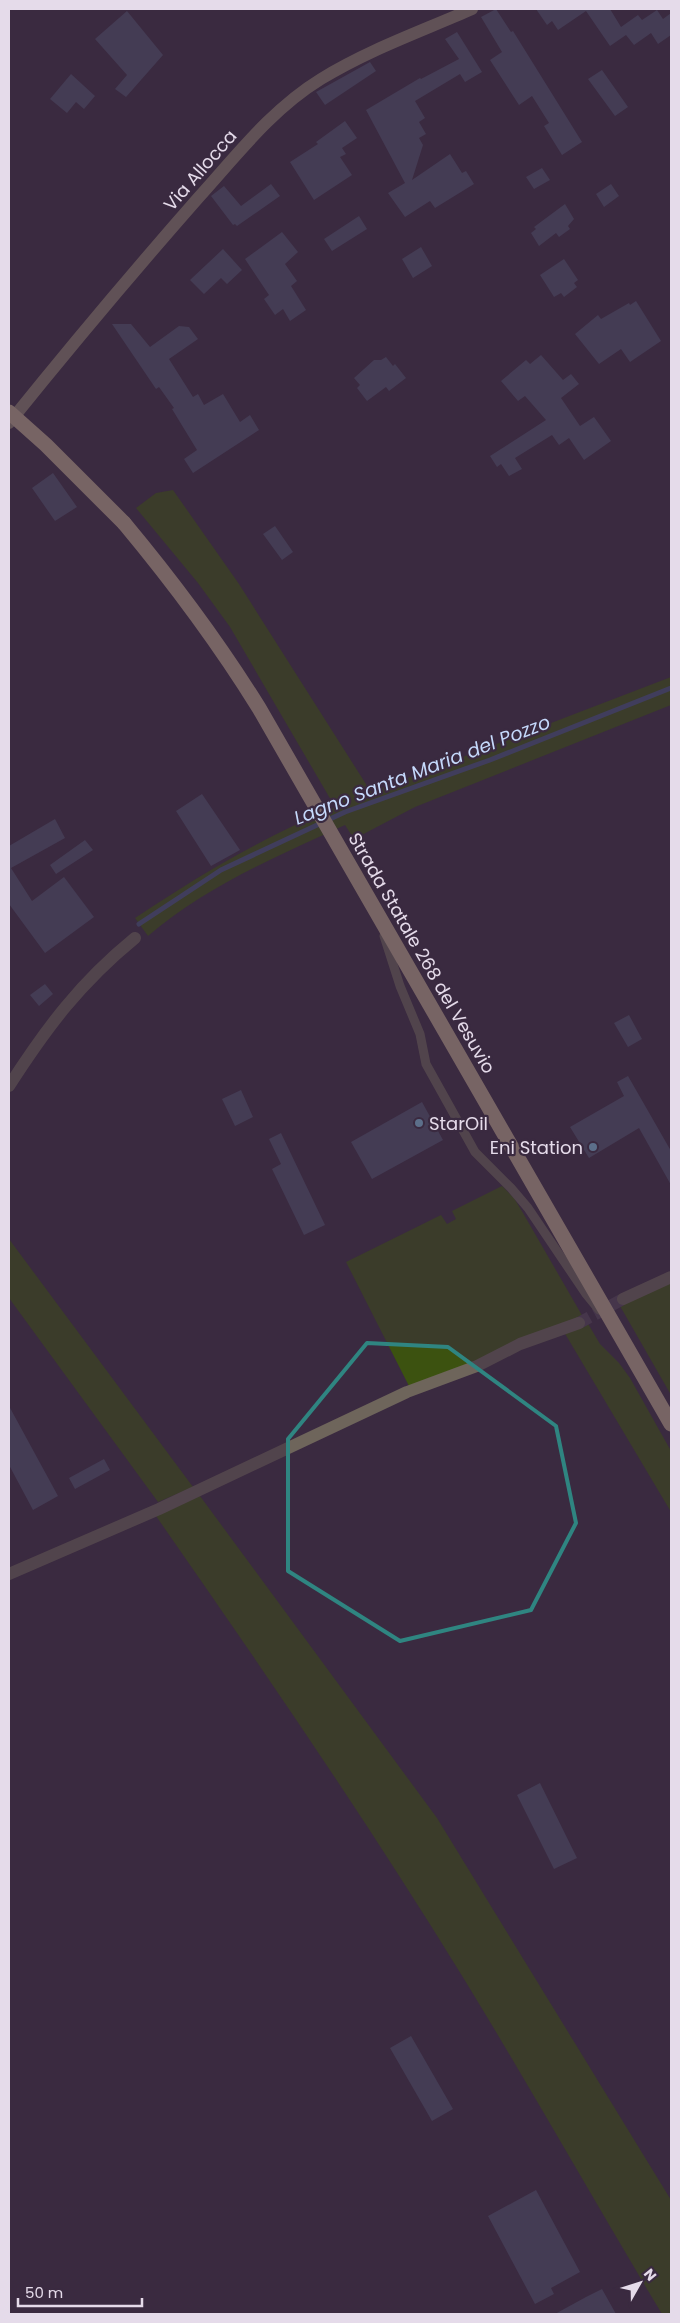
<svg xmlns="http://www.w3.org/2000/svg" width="680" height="2323" viewBox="0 0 680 2323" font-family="Poppins,sans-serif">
	<rect width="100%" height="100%" fill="#3a2a40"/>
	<path fill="#3c5210" d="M173 490 239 584 371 792 671 677V705L415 807 354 839 345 825C276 857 206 886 148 936L135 918C201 874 262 838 335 807L230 627 198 583 136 508 156 493Z
		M502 1186 514 1198 523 1213 583 1317 410 1388 346 1262 441 1215 447 1224 456 1219 452 1211Z
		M9 1239 193 1487 158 1502 9 1298Z
		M669 1283H671V1395L620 1306Z
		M587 1322 600 1344 619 1363 630 1378 671 1451V1512L564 1332Z
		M200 1496 437 1818 671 2200V2314H662C595 2203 532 2090 464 1979 367 1821 262 1668 156 1516Z"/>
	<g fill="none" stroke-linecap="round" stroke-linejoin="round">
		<path stroke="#47567f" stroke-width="5" d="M139 924 221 870 345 812 490 760 671 688"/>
	</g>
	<path fill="#50526d" d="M496 9 511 32 513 31 582 142 562 155 544 126 549 123 532 96 519 105 490 60 502 52 481 17Z
		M536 9H610L621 27 638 15 642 20 657 10 663 19 671 13V35L658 44 651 33 634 45 626 35 610 46 586 11 558 30 552 21 547 25Z
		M127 11 163 55 126 97 115 89 127 75 95 39Z
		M457 32 482 72 465 82 460 74 415 101 425 118 419 122 426 134 419 138 423 145 412 180 450 154 462 173 466 171 474 184 435 208 430 201 405 217 388 193 405 183 366 110 420 78 421 79 459 59 445 39Z
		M370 62 376 71 325 105 316 92Z
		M602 70 628 107 615 116 588 79Z
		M71 74 95 96 84 109 76 102 67 113 50 99Z
		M345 121 357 138 342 148 346 154 340 157 352 175 314 200 290 162 318 144 316 142Z
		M542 168 550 180 534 189 526 177Z
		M271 184 280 196 237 226 235 224 233 225 211 196 224 186 241 206Z
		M611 184 619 196 604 207 596 194Z
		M565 204 574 219 568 226 570 229 559 237 556 233 539 246 531 233 536 229 534 227Z
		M359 216 367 229 332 251 324 239Z
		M282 232 298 252 285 264 297 281 291 286 306 310 290 321 283 309 275 315 264 299 269 295 245 259Z
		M421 247 432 266 413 278 402 259Z
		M223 249 242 270 227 284 221 278 204 294 190 280Z
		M564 259 578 280 574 283 577 287 564 297 561 293 554 297 540 275Z
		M636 301 661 341 630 362 621 349 599 364 575 334 598 315 601 319 629 303 630 305Z
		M112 324H131L150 347 179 326 189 327 198 339 169 359 193 397 198 394 204 405 223 394 240 422 250 415 259 430 193 473 184 459 197 450 172 409 174 408 159 387 156 389Z
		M541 355 563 380 571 374 579 384 561 398 580 426 594 417 611 441 584 460 569 438 559 445 552 435 515 458 522 469 509 476 501 464 497 467 490 456 546 420 525 396 518 401 501 381 526 360 530 364Z
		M386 357 393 366 395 364 406 378 389 391 386 387 367 401 357 388 360 385 354 378 374 360H381Z
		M53 473 77 507 55 521 32 488Z
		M275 526 293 552 282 560 263 534Z
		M202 794 240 850 211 866 176 811Z
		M55 819 65 838 11 868 32 901 64 877 94 917 45 953 9 904V846Z
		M85 840 93 850 56 874 50 865Z
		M45 984 53 994 39 1006 30 995Z
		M629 1015 642 1039 628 1047 614 1023Z
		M628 1076 671 1151V1185L639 1128 589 1158 570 1127 624 1096 617 1082Z
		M241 1090 253 1117 235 1126 222 1099Z
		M422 1102 443 1140 372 1179 351 1142Z
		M281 1133 325 1225 304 1235 272 1169 281 1164 269 1139Z
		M9 1406 58 1496 33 1510 9 1465Z
		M104 1459 110 1470 75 1489 69 1478Z
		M540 1783 577 1858 554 1869 517 1795Z
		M411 2036 453 2109 432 2121 390 2048Z
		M536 2190 580 2272 551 2288 554 2294 535 2304 488 2216Z
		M602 2289 616 2314H555L586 2297Z"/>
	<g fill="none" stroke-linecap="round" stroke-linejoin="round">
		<path stroke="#54455a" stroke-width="12" stroke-dasharray="12 6" stroke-linecap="butt" d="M579 1323 623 1299"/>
		<path stroke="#6e655b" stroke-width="9" d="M384 936 400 986 420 1034 426 1064 475 1152 511 1188 528 1208 586 1294 599 1310"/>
		<path stroke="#6e655b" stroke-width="12" d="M9 1086C47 1027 80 983 135 938
			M623 1299 671 1277
			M9 1574 159 1509 407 1392 477 1366 520 1344 579 1323"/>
		<path stroke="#8f8271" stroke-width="12" d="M9 423C71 346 134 271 199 197 237 155 272 109 321 79 368 50 422 31 472 9"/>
		<path stroke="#c1ab91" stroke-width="15" d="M124 523C174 583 218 642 259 708L671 1424"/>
		<path stroke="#c1ab91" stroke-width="15" d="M9 412 46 445 124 523"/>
	</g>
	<path d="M0 0H680V2323H0ZM367 1343 448 1347 556 1426 576 1523 531 1610 400 1641 288 1571V1439Z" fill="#3a2a40" fill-opacity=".55" fill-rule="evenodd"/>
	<path fill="none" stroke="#2f8581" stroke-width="4" stroke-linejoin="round" d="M367 1343 448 1347 556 1426 576 1523 531 1610 400 1641 288 1571V1439Z"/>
	<g fill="#5c6f8a" stroke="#3a2a40" stroke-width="2">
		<circle cx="419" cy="1123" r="5"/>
		<circle cx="593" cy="1147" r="5"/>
	</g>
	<g text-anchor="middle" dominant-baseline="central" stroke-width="4.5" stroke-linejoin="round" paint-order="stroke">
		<g font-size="18" fill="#e5dbea" stroke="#3a2a40">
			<text transform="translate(200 170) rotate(-49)">Via Allocca</text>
			<text transform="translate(422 953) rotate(60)">Strada Statale 268 del Vesuvio</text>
		</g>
		<g font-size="18" fill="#e5dbea" stroke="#3a2a40" text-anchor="start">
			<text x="429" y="1123">StarOil</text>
			<text x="583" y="1147" text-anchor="end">Eni Station</text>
		</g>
		<g font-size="19" font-style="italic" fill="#c5d9fb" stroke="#3a2a40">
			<text transform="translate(422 770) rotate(-21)">Lagno Santa Maria del Pozzo</text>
		</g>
	</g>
	<rect width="680" height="2323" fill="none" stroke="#e5dbea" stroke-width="20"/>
	<g transform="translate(640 2283) rotate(51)" stroke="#3a2a40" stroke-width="4" paint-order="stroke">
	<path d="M0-4L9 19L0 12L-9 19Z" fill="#e5dbea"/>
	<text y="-8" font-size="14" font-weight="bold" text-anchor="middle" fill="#e5dbea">N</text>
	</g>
	<path d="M18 2298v8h124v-8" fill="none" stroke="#e5dbea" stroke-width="2.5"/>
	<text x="25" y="2298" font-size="15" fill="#e5dbea" stroke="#3a2a40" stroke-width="4" paint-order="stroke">50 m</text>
</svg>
